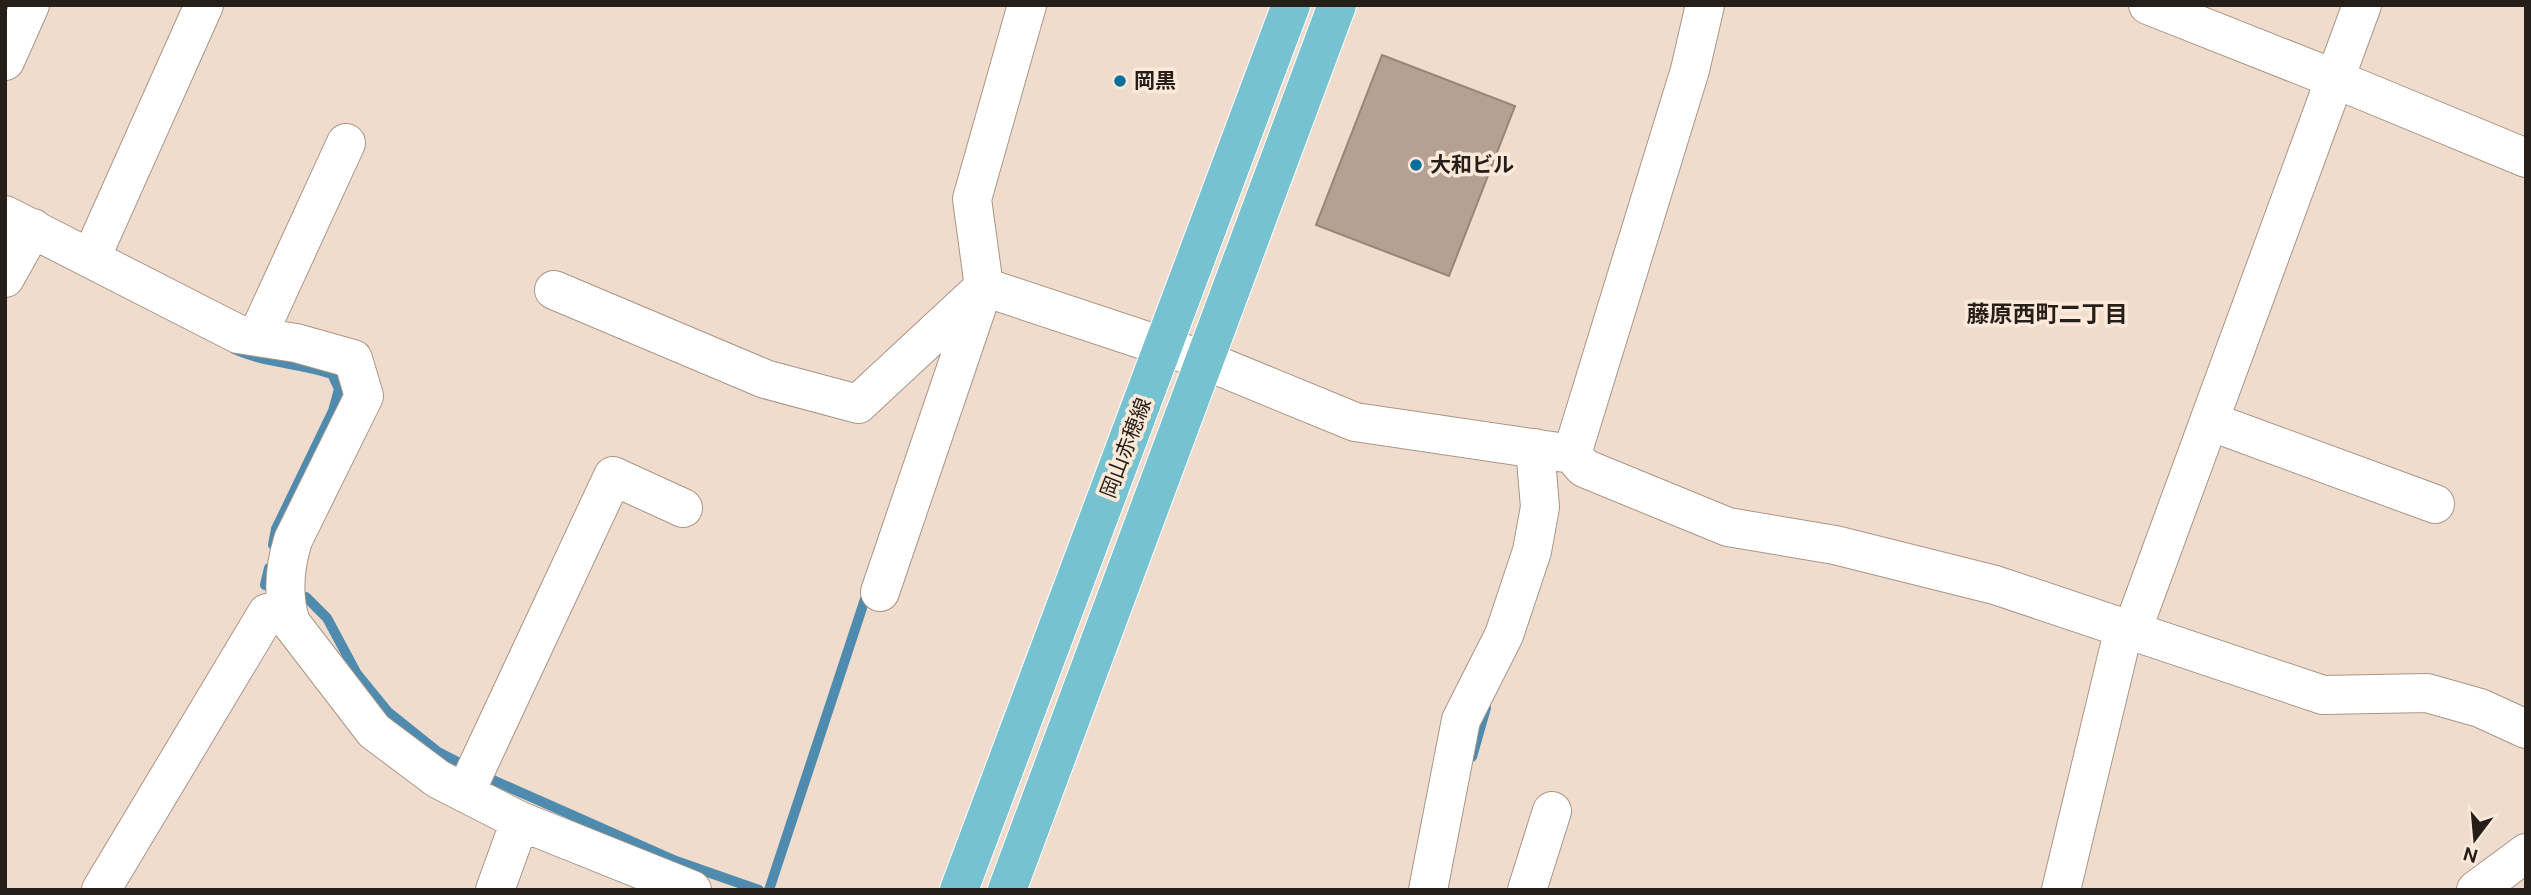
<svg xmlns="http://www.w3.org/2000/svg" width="2531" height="895" viewBox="0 0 2531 895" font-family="'DM Sans','Noto Sans JP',sans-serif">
	<rect width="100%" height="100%" fill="#f0dccd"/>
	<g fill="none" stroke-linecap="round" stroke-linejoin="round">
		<path stroke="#4e8bae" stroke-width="10" d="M234 349C265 363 300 363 332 374L339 389 333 411 276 529 273 545
			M269 568 265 585 306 597 327 618 357 674 388 712 438 752 495 781 676 861 759 890
			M1472 757 1486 708
			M769 890 868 590"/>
	</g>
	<path fill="#b4a193" stroke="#978577" stroke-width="2" d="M1382 55 1515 106 1449 276 1316 225Z"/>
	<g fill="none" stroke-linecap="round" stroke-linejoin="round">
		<defs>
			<path id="minor" d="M1027 5 972 199 984 287 1204 360 1355 422 1572 454 1584 468 1728 527 1835 545 1995 585 2323 695 2427 693 2480 708 2526 729
				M2148 5 2335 79 2526 158
				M5 61 30 5
				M5 215 238 334 296 343 353 359 364 396 293 540C285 566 282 596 291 623L374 731 438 779 520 821 692 890
				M91 258 204 5
				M5 278 33 228
				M554 290 765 379 858 404 984 287
				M257 337 346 143
				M2209 421 2435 504
				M1572 454 1690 70 1705 5
				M880 592 982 292
				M2132 631 2362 5
				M465 793 613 476 683 508
				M101 890 267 613 286 608
				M495 890 520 821
				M1428 890 1461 720 1504 635 1532 551 1540 507 1535 448
				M1527 890 1552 811
				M2061 890 2124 628
				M2476 890 2526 853"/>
			<path id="primary" d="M959 890 1291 5
				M1007 890 1337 5"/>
		</defs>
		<use href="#minor" stroke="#a99688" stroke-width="40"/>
		<use href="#primary" stroke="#fff" stroke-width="40"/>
		<use href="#minor" stroke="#fff" stroke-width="38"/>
		<use href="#primary" stroke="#76c2d0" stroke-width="38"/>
	</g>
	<g fill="#05709c" stroke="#fde9da" stroke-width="2.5">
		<circle cx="1120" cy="81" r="7"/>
		<circle cx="1416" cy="165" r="7"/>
	</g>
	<g text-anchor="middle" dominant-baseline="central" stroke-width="7" stroke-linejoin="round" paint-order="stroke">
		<g font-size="21" font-weight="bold" fill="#261f19" stroke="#fde9da" text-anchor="start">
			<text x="1134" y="81">岡黒</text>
			<text x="1430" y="165">大和ビル</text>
		</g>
		<g font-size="21" fill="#261f19" stroke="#fde9da">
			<text transform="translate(1126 448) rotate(-69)">岡山赤穂線</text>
		</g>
		<g font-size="23" font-weight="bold" fill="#261f19" stroke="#fde9da">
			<text x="2047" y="314">藤原西町二丁目</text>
		</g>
	</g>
	<rect width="2531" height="895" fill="none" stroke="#261f19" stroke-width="14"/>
	<g transform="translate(2475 839) rotate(196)" stroke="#fde9da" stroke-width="5" paint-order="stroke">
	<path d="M0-5L12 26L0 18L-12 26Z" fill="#261f19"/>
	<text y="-10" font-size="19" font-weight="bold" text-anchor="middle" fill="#261f19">N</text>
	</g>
</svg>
